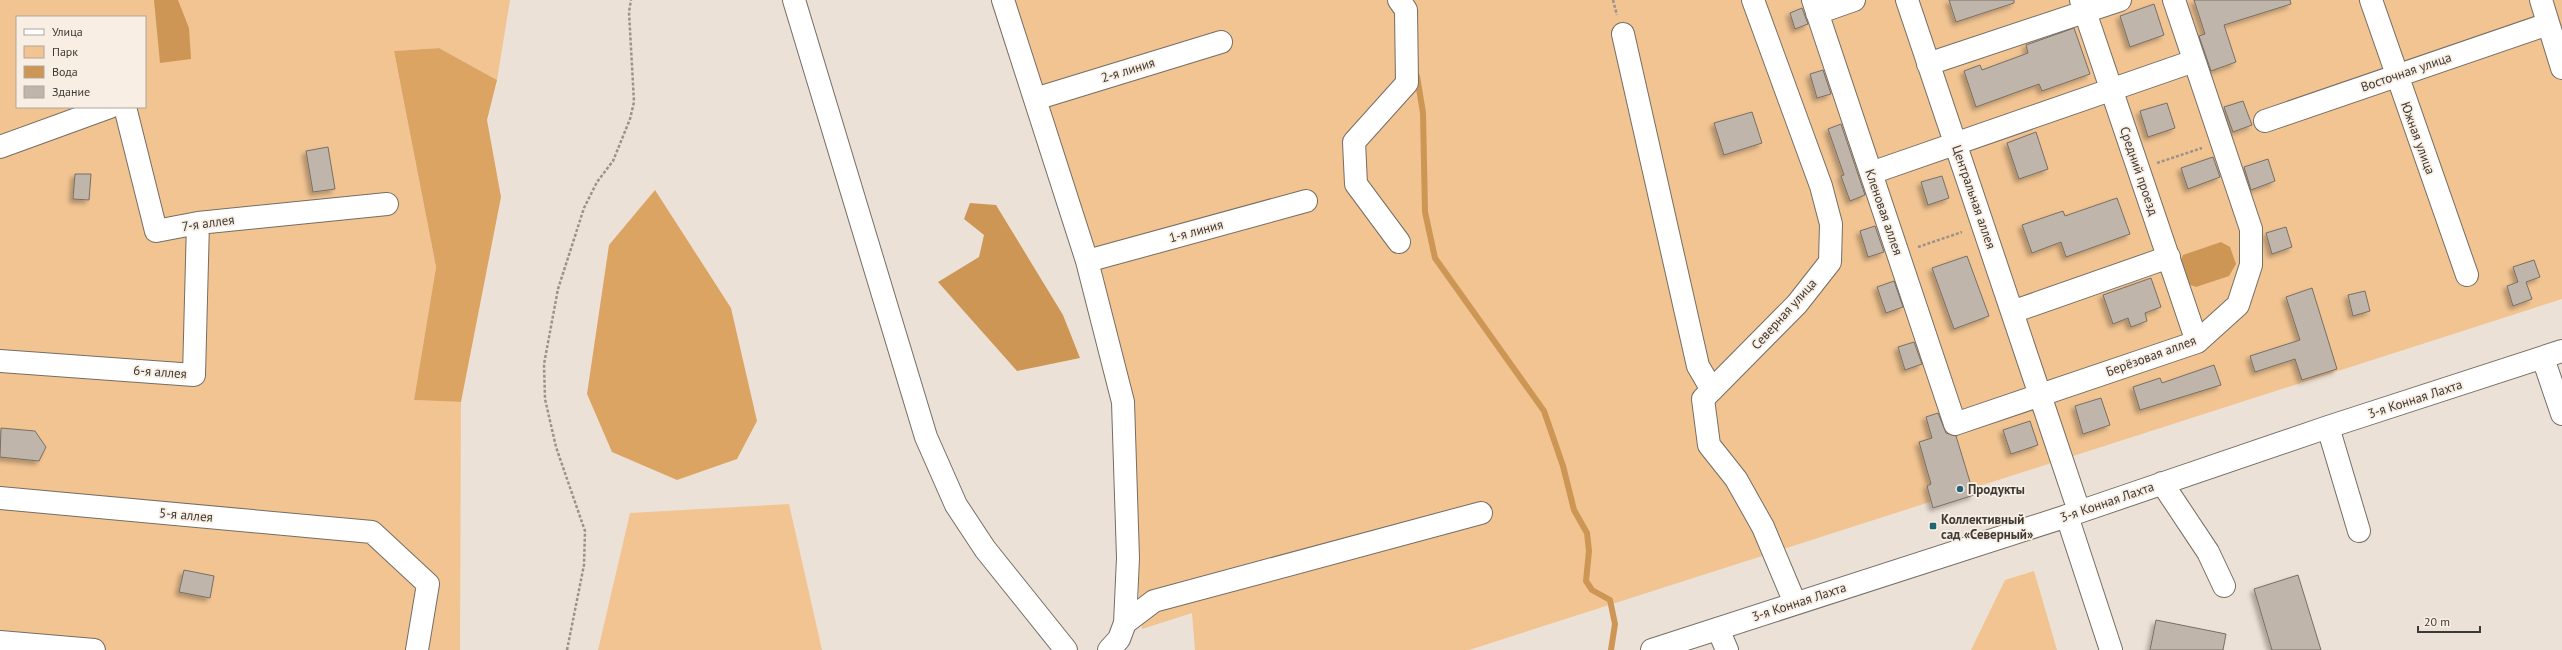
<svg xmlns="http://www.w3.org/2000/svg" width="2562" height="650" viewBox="0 0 2562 650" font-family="'PT Sans',sans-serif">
	<defs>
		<filter id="shadow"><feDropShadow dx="-3.5" dy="3.5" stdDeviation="2" flood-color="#0004"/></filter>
	</defs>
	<rect width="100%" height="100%" fill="#ece1d6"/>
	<path fill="#f1c492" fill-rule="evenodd" d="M0 0H510L497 80 439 48 394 51 436 267 414 400 461 402 460 650H0ZM17 17H145V107H17Z
		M997 0H2562V299L1469 650H1195L1192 613 1142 629 1123 406Z
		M789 504 822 650H598L630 513Z
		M2034 571 2057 650H1971L2005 580Z"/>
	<path fill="#dca462" d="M439 48 497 80 487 120 501 197 461 402 414 400 436 267 394 51Z
		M655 190 731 308 757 421 737 459 677 480 612 452 587 394 609 245Z"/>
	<path fill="#cd9654" d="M154 0H178L189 28 191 59 160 63Z
		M970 203 996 205 1063 315 1080 358 1017 371 938 282 979 257 984 235 964 219Z
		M2221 242 2230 247 2236 264 2229 276 2196 287 2188 284 2180 262 2183 255Z"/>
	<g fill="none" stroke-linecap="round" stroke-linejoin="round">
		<path stroke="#cd9654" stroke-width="6" d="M1417 76 1423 113 1425 212 1435 258 1544 411 1563 466 1574 510 1587 533 1589 551 1586 581 1592 590 1610 600 1615 624 1611 650"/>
	</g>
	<path fill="#bfb5aa" stroke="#786f65" filter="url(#shadow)" d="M1949 0H2014V3L1956 22Z
		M2194 0H2290L2291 4 2224 25 2236 62 2211 71 2199 36 2205 34Z
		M2154 4 2164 35 2130 47 2120 16Z
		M1802 8 1808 24 1795 29 1790 13Z
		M2074 28 2090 74 2042 91 2039 84 1976 107 1964 71 1980 65 1982 70 2028 53 2026 45Z
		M1823 70 1831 94 1817 98 1810 74Z
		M2243 101 2252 125 2233 132 2224 107Z
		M2167 103 2175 128 2148 137 2140 111Z
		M1752 112 1762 143 1724 155 1714 123Z
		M1841 124 1865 195 1850 201 1841 176 1844 175 1828 129Z
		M2036 132 2048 169 2019 179 2007 143Z
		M328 147 335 189 313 192 306 151Z
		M2213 157 2220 177 2188 189 2181 168Z
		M2268 159 2275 181 2251 190 2244 167Z
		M75 174H91L89 200 73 199Z
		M1942 176 1949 198 1928 205 1921 182Z
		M2117 198 2130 234 2066 257 2061 242 2032 253 2022 225 2063 211 2065 216Z
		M1875 226 1884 252 1868 257 1860 231Z
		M2286 227 2292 247 2272 254 2266 233Z
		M1967 256 1989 316 1954 329 1932 268Z
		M2534 260 2540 277 2526 282 2532 299 2513 306 2507 286 2518 282 2513 267Z
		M2151 278 2161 307 2145 313 2147 321 2131 327 2128 318 2113 324 2103 295Z
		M1894 281 1903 307 1886 313 1877 287Z
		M2312 288 2337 369 2302 380 2295 359 2255 372 2250 356 2300 340 2286 297Z
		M2365 291 2370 311 2353 316 2348 295Z
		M1914 342 1922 364 1905 370 1898 347Z
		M2214 365 2221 385 2140 410 2133 387 2160 378 2162 383Z
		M2101 398 2110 425 2083 434 2075 406Z
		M1938 413 1946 433 1956 436 1974 495 1933 508 1927 486 1931 484 1919 442 1932 438 1926 417Z
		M2030 421 2038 445 2011 454 2003 430Z
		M1 428 35 431 46 447 39 461 0 457Z
		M184 570 214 576 210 598 179 592Z
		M2298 575 2321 650H2272L2254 589Z
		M2156 620 2226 634 2223 650H2150Z"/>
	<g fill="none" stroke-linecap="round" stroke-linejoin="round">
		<defs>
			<path id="minor" d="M794 0 926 437 956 505 985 549 1066 650
				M1003 0 1087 261 1123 402 1128 558 1125 623 1119 639 1109 650
				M1399 0 1406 10 1407 83 1354 142 1356 184 1399 242
				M1753 0 1821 186 1831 224 1830 262 1797 304 1703 399 1709 445 1736 479 1763 527 1795 603
				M1813 0 1955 424 2197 342 2238 305 2251 265V229L2174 0
				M1907 0 2079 511
				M2081 0 2197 342
				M2371 0 2467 275
				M2541 0 2562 68
				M1817 13 1854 0
				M1623 34 1698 366 1712 390
				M1928 64 2120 0
				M1035 99 1221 42
				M125 107 156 231 198 223 387 204
				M2265 121 2548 24
				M0 147 110 107
				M1871 173 2194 61
				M1087 261 1306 201
				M2012 312 2169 257
				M2543 358 2562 414
				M0 361 194 375 198 223
				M2328 427 2359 531
				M2162 483 2208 552 2224 586
				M0 498 372 532 428 584 417 650
				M2067 516 2328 427 2562 351
				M1125 623 1154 601 1481 513
				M1718 629 1727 650
				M0 642 94 650"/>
			<path id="major" d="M1652 650 2067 516 2111 650"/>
		</defs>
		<use href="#minor" stroke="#766d63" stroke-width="24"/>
		<use href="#major" stroke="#766d63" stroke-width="24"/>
		<path stroke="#9a928b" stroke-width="2.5" stroke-dasharray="3 2" stroke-linecap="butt" d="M1613 0 1617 15
			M2157 163 2202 148
			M1918 247 1962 232
			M567 650 584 565 585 531 556 447 545 399 544 364 558 289 584 208 597 182 613 161 630 119 634 102 629 12 631 0"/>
		<use href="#minor" stroke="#fff" stroke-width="22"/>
		<use href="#major" stroke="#fff" stroke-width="22"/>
	</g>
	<g fill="#216477" stroke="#f9eee3" stroke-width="1.5">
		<circle cx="1960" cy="489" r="4"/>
		<rect x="1929" y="522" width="8" height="8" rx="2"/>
	</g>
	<g text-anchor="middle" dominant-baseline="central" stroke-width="3.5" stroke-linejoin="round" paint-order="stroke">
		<g font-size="13" fill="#3d3935" stroke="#f9eee3">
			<text transform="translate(1128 70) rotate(-17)">2-я линия</text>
			<text transform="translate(2406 72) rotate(-19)">Восточная улица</text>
			<text transform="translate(2418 138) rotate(70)">Южная улица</text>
			<text transform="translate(2139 171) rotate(71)">Средний проезд</text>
			<text transform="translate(1974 197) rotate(71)">Центральная аллея</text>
			<text transform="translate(1884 212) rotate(71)">Кленовая аллея</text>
			<text transform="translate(208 223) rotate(-8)">7-я аллея</text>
			<text transform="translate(1196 231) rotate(-15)">1-я линия</text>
			<text transform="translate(1784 314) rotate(-48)">Северная улица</text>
			<text transform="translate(2151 356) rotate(-20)">Берёзовая аллея</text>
			<text transform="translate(160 372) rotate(4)">6-я аллея</text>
			<text transform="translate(2415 399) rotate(-18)">3-я Конная Лахта</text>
			<text transform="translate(2107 502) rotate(-19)">3-я Конная Лахта</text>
			<text transform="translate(186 515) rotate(5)">5-я аллея</text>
			<text transform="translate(1799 602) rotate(-18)">3-я Конная Лахта</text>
		</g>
		<g font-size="13" font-weight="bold" fill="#3d3935" stroke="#f9eee3" text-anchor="start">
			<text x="1968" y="489">Продукты</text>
			<text x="1941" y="519">Коллективный<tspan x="1941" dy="15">сад «Северный»</tspan></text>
		</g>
	</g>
	<rect x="16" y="16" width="130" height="92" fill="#f9eee3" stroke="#aea69d"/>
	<rect x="24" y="29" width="20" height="6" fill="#ffffff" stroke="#aea69d"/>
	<text x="52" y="36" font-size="12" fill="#3d3935">Улица</text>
	<rect x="24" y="46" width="20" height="12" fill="#f1c492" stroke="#aea69d"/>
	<text x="52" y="56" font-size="12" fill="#3d3935">Парк</text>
	<rect x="24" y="66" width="20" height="12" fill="#cd9654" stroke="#aea69d"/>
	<text x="52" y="76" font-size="12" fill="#3d3935">Вода</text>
	<rect x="24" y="86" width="20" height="12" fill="#bfb5aa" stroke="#aea69d"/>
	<text x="52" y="96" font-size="12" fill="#3d3935">Здание</text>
	<path d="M2418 626v6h62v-6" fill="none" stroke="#3d3935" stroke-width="2"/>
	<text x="2424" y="626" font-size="12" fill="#3d3935" stroke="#f9eee3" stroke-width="3" paint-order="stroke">20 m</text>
</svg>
